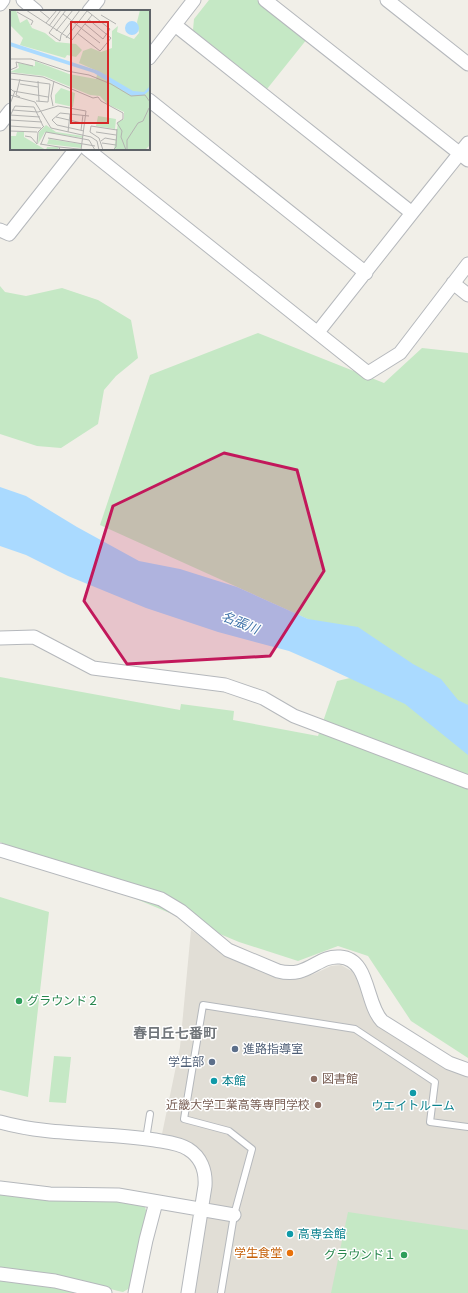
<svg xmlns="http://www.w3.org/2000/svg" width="468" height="1293" viewBox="0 0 468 1293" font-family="'Sofia Sans Condensed','Noto Sans JP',sans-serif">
	<rect width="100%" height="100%" fill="#f1efe8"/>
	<path fill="#e1ded6" d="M191 930 227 956 279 978 294 979 314 974 331 966 341 965 355 973 370 1015 379 1026 434 1061 468 1077V1293H194L211 1190V1176L208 1162 200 1149 184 1139 162 1134 180 1047Z"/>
	<path fill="#c5e8c5" d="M209 0H257L307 39 267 89 193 30 194 19Z
		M0 286 5 292 26 296 62 288 98 300 131 320 138 358 116 376 104 390 98 424 61 448 37 446 0 434Z
		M258 333 384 383 422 348 468 353V1058L411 1021 368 956 338 946 298 961 239 942 0 842V677L180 710 181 704 234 711 233 720 318 736 337 681 411 664 394 658 100 525 150 375Z
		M0 897 49 912 28 1097 0 1090Z
		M54 1056 71 1057 66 1103 49 1102Z
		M0 1194 116 1200 145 1207 147 1214 130 1288 123 1292 118 1291 82 1281 0 1269Z
		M348 1212 468 1230V1293H331Z
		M0 1278 41 1284 83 1293H0Z"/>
	<path fill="#aadaff" d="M0 487 26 496 77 527 139 561 180 569 237 587 308 619 358 627 413 664 441 679 458 700 468 705V755L405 704 321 665 289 651 218 632 146 608 68 576 26 555 0 546Z"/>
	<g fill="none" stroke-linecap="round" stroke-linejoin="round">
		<defs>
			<path id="service" d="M146 1139 150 1114
				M221 1293 234 1215 252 1149 229 1131 184 1119 203 1005 355 1029 435 1082 430 1122 468 1127"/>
			<path id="minor" d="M23 0 36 11
				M265 0 468 160
				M387 0 468 64
				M0 4 3 0
				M89 11 98 0
				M175 25 412 213 468 143
				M149 58 194 0
				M149 100 366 273
				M0 124 11 110
				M87 149 368 373 400 353 468 264
				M0 230 9 234 76 149
				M453 283 468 295
				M318 332 412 213
				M0 638 34 637 93 668 225 685 263 698 294 716 468 782
				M0 850 161 899 181 911 228 950 278 971C308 979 317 955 340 957 370 959 365 1003 382 1021L449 1063 468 1070
				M0 1122C50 1136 104 1132 155 1140 166 1142 179 1143 188 1149 201 1157 206 1171 205 1186L188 1293
				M0 1188 50 1194 118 1195 234 1215
				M0 1274 55 1281 105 1293
				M135 1293 146 1240 156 1202"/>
		</defs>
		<use href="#service" stroke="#b5b8bc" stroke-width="8"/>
		<use href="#minor" stroke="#b5b8bc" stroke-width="15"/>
		<use href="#service" stroke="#fff" stroke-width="6"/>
		<use href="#minor" stroke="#fff" stroke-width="13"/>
	</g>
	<path fill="#c2185b" fill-opacity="0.2" stroke="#c2185b" stroke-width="3" stroke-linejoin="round" d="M224 453 297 470 324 571 270 656 127 664 84 601 113 506Z"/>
	<g fill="#2e9e5b" stroke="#fff" stroke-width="1.5">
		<circle cx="19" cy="1001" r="4"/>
		<circle cx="404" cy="1255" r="4"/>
	</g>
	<g fill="#5c6f8a" stroke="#fff" stroke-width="1.5">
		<circle cx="235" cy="1049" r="4"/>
		<circle cx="212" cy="1062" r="4"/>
	</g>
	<g fill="#8d6e63" stroke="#fff" stroke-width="1.5">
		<circle cx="314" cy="1079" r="4"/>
		<circle cx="318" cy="1105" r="4"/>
	</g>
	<g fill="#0f9aa8" stroke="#fff" stroke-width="1.5">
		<circle cx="214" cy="1081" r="4"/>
		<circle cx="413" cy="1093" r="4"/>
		<circle cx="290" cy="1234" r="4"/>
	</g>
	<circle fill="#e8710a" stroke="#fff" stroke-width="1.5" cx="290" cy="1253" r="4"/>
	<g text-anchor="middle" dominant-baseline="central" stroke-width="3" stroke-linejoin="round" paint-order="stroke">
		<g font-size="12" fill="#27864d" stroke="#fff" text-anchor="start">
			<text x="27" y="1001">グラウンド２</text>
			<text x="396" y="1255" text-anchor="end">グラウンド１</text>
		</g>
		<g font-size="12" fill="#4e5e75" stroke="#fff" text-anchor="start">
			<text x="243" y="1049">進路指導室</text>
			<text x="204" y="1062" text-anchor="end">学生部</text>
		</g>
		<g font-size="12" fill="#785e54" stroke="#fff" text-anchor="start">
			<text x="322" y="1079">図書館</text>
			<text x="310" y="1105" text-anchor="end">近畿大学工業高等専門学校</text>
		</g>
		<g font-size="12" fill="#0d838f" stroke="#fff" text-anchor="start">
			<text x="222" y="1081">本館</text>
			<text x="413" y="1106" text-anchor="middle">ウエイトルーム</text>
			<text x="298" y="1234">高専会館</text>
		</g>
		<g font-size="12" fill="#c56008" stroke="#fff" text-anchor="end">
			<text x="282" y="1253">学生食堂</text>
		</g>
		<g font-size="13" font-style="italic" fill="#4174aa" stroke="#fff">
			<text transform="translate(240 623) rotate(22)">名張川</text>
		</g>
		<g font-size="14" font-weight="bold" fill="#70757a" stroke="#fff">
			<text x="175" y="1033">春日丘七番町</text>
		</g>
	</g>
	<g transform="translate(10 10)">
		<rect width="140" height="140" fill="#f1efe8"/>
		<path d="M0 0H6L10 13 17 9 22 18 35 23 46 32 66 34 72 40 66 47 57 45 55 48 10 35 13 28 0 15ZM130 0H140V135L135 140H104L108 112 114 109V102L97 94 90 86 80 85 34 66 0 62 9 58 8 53 25 56V51L59 64 86 69 87 65 92 63 69 53 73 41 81 38 91 42 102 38V21L108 16 107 22 124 29 129 23 127 12ZM51 78 65 83 63 97 45 93V85ZM88 106 106 109 105 119 86 116ZM36 115 46 122 73 126V128L35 122 28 134 29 122ZM7 122H14V127L36 140 37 137H48L49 140H0V126H6ZM39 129 71 134V138L37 134Z" fill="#c5e8c5"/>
		<path d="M115 18a7 7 0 1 1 14 0a7 7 0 1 1-14 0ZM0 32 89 61 123 81 134 82 140 76V80L134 85 122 86 84 63 15 41 0 36Z" fill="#aadaff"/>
		<path fill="none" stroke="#b3b3b1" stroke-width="1" d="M16 0 62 30 82 5M29 0 40 9M7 2 23 11 21 15M53 4 90 33M91 5 106 14M36 13 47 0M75 14 93 29 100 19 76 0M39 16 51 0M46 21 63 0M67 23 90 41 92 39 101 28 78 9M51 25 50 31 39 23 56 0M51 25 70 0M56 28 77 1M0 49H21L57 61 79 65 101 74 121 86 135 85 140 92M6 52 23 56M0 60 7 57 6 52M0 63 33 67 83 88 88 87 91 91 113 103V109L107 113M0 69 40 74 38 92 26 91M28 71 29 91M10 74 28 77M0 78 3 81 38 87M0 85 25 92 41 118 81 127 87 131 89 140M10 87 6 85 10 69M0 94 5 81M43 96 41 86 44 71M2 100 28 102 48 96 76 101 71 140M0 105 30 107M0 106 5 96 24 97 33 116M46 107 72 113M0 110 32 112M107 113 112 121 111 127 116 140M0 116 31 118M71 120 73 105M0 121 27 122M74 121 47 115 42 110 50 103 79 106M58 122 60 104M86 122 106 125M15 126 21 127 27 134 28 122 34 116M38 128 85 136M91 131 95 128 106 130M92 133 106 135M30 134 49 137 50 140M31 134 36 122 79 130 85 140M49 137 78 140M93 140 89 128 80 122 81 116 107 120M103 140 106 137 107 119M117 140V130L128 113 133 111 139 98"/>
		<path fill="#d62828" fill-opacity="0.15" stroke="#d62828" stroke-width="2" d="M61 12H98V113H61Z"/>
		<rect width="140" height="140" fill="none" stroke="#5f6368" stroke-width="2"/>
	</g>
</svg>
